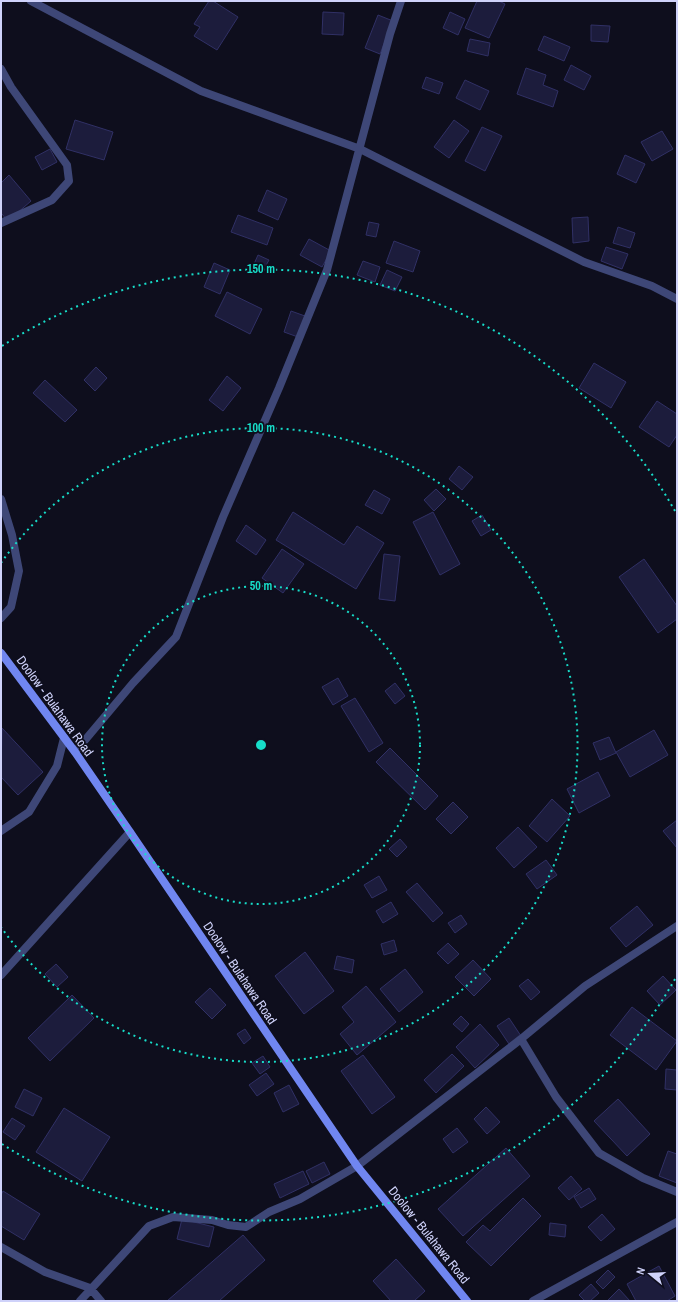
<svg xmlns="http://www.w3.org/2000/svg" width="678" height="1302" viewBox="0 0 678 1302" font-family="'Archivo Narrow',sans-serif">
	<rect width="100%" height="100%" fill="#0e0e1d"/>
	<path fill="#1c1c3c" stroke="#303065" d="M209 1H213L238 17 217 50 194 36 200 27 194 24Z
		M477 1H499L505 4 489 38 465 28Z
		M323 12 344 13 343 35 322 34Z
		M450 12 465 19 458 35 443 28Z
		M378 15 393 21 380 54 365 48Z
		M591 25 610 26 608 42 591 41Z
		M544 36 570 47 564 61 538 50Z
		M470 39 490 43 488 56 467 51Z
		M571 65 591 76 584 90 564 80Z
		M526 68 546 75 543 85 558 91 553 107 517 94Z
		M426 77 443 83 439 94 422 88Z
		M465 80 489 91 480 110 456 98Z
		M75 120 113 132 104 160 66 149Z
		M454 120 469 131 449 158 434 147Z
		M482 127 502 136 485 171 465 161Z
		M662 131 673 149 652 161 641 142Z
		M50 149 57 162 42 170 35 157Z
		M625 155 645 164 636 183 617 174Z
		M9 175 31 201 8 221 1 213V183Z
		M267 190 287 199 278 220 258 211Z
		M238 215 273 228 267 245 231 232Z
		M588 217 589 241 573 243 572 218Z
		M369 222 379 224 376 237 366 235Z
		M618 227 635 233 630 248 613 243Z
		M309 239 331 251 322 267 300 255Z
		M394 241 420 251 413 272 386 263Z
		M606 247 628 254 622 269 601 261Z
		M258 255 269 260 264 269 254 264Z
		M363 261 380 267 375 282 357 275Z
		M214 263 230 270 220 294 204 287Z
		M387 270 402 277 395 291 380 285Z
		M227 292 262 309 250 334 215 316Z
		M291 311 305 316 298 337 284 332Z
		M594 363 626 382 611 408 579 388Z
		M96 367 107 378 95 391 84 380Z
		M227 376 241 388 223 411 209 400Z
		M45 380 77 410 65 422 33 393Z
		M657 401 677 414V435L669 447 639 427Z
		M459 466 473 477 462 490 449 479Z
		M436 489 446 499 434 511 424 500Z
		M374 490 390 499 382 514 365 505Z
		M293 512 344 545 357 526 384 543 356 589 276 540Z
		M433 512 460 564 440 575 413 522Z
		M482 515 491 530 481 536 472 521Z
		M246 525 266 540 256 555 236 541Z
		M282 549 304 564 283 593 262 578Z
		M384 554 400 556 395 601 379 599Z
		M644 559 677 606V619L658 633 619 577Z
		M338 678 348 696 333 705 322 687Z
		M395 683 405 696 395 704 385 691Z
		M355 698 383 743 369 752 341 706Z
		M2 728 43 772 18 795 1 777Z
		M654 730 668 755 630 777 616 752Z
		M609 737 616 753 600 760 593 743Z
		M390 748 438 796 425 810 376 762Z
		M598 772 610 796 579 813 567 789Z
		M552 799 570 816 547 842 529 826Z
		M453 802 468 817 451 834 436 819Z
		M677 820V848L663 831Z
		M518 827 537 847 514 868 496 848Z
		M400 839 407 847 397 857 389 849Z
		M546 860 557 875 537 889 526 874Z
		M379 876 387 890 372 898 364 885Z
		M417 883 443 913 433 922 406 892Z
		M391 902 398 914 383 923 376 911Z
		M637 906 653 925 626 947 610 928Z
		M461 915 467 924 455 933 448 923Z
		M394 940 397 951 384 955 381 944Z
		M448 943 459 954 448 964 437 953Z
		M305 952 334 991 304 1014 275 976Z
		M337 956 354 960 352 973 334 969Z
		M473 960 491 979 474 996 455 977Z
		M56 964 68 977 57 987 45 974Z
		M405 969 423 992 399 1012 380 989Z
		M663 976 676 990 660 1005 647 991Z
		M528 979 540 992 531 1000 519 986Z
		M366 986 396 1022 357 1055 340 1034 354 1022 342 1007Z
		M210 988 226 1005 212 1019 195 1002Z
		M72 995 94 1018 50 1061 28 1038Z
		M632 1007 677 1041 656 1070 610 1035Z
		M461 1016 469 1024 462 1032 453 1024Z
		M509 1018 521 1036 509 1044 497 1026Z
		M480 1024 499 1045 475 1068 456 1047Z
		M245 1029 251 1038 244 1044 237 1034Z
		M452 1054 464 1066 436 1093 424 1080Z
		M363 1055 395 1097 372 1114 341 1071Z
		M263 1056 270 1067 260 1074 252 1063Z
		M666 1069 677 1070V1090L665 1089Z
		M266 1073 274 1084 257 1096 249 1085Z
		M289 1085 299 1104 283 1112 274 1093Z
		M24 1089 42 1098 33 1116 15 1107Z
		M618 1099 650 1134 627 1156 594 1121Z
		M486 1107 500 1122 487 1134 474 1119Z
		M64 1108 110 1137 82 1181 36 1152Z
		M12 1118 25 1126 15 1140 3 1132Z
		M457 1128 468 1142 453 1153 443 1139Z
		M506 1148 530 1176 463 1236 438 1209Z
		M668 1151 677 1154V1183L659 1176Z
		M324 1162 330 1174 312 1183 306 1171Z
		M303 1171 309 1184 280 1198 274 1184Z
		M571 1176 582 1189 569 1200 558 1188Z
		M589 1188 596 1199 581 1208 574 1197Z
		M3 1191 40 1214 24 1240 1 1226V1195Z
		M523 1198 541 1216 491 1266 466 1242 483 1225 490 1231Z
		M602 1214 615 1229 601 1241 588 1227Z
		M182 1219 214 1227 209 1247 177 1239Z
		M550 1223 566 1225 565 1237 549 1235Z
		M243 1235 265 1260 219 1301H167Z
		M396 1259 425 1291 414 1301H391L373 1281Z
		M659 1266 675 1296 667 1301H636L627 1284Z
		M608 1270 615 1277 603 1289 596 1282Z
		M591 1284 599 1293 590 1301H585L579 1295Z
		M619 1289 630 1301H607Z"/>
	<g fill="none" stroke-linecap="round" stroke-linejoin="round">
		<path stroke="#3e4777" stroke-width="8" d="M31 1 201 91 360 149 584 262 652 286 677 299
			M1 69 11 87 67 165 69 181 52 200 1 223
			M1 499 12 535 19 571 11 607 1 618
			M75 752 133 683 176 637 223 517 279 388 327 270 390 34 401 1
			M1 831 29 812 57 766 64 738
			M1 975 130 832
			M521 1039 556 1097 599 1153 643 1178 677 1192
			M1 1247 45 1272 90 1288 101 1301
			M80 1301 149 1226 173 1217 212 1220 228 1225 246 1227 269 1212 300 1199 357 1166 521 1039 585 986 677 926
			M533 1301 677 1222"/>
		<path stroke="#7086f0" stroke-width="8" d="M1 653 75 752 130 832 357 1166 467 1301"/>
	</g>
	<g fill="none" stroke="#17ddc9" stroke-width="2" stroke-dasharray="2 4">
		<circle cx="261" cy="745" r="159"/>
		<path d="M1 563A317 317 0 1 1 1 927"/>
		<path d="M675 979A476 476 0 0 1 2 1144M2 346A476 476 0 0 1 675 511"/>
	</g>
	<g text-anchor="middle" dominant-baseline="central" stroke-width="3.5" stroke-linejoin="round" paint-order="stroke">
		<g font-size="13" fill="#cfd2fa" stroke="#0e0e1d">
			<text transform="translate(55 706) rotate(54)">Doolow - Bulahawa Road</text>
			<text transform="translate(240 973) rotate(56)">Doolow - Bulahawa Road</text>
			<text transform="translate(429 1235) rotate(51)">Doolow - Bulahawa Road</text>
		</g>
	</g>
	<circle cx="261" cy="745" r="6" fill="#17ddc9" stroke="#0e0e1d" stroke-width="2"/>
	<g font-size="12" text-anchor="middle" font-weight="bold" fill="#17ddc9" stroke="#0e0e1d" stroke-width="3.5" stroke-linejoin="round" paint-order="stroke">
		<text x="261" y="273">150 m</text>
		<text x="261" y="432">100 m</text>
		<text x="261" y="590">50 m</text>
	</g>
	<rect width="678" height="1302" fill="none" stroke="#cfd2fa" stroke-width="4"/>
	<g transform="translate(650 1274) rotate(288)" stroke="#0e0e1d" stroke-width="3" paint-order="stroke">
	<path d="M0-3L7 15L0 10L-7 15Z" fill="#cfd2fa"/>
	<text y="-6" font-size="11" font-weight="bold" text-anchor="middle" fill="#cfd2fa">N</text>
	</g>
</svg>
